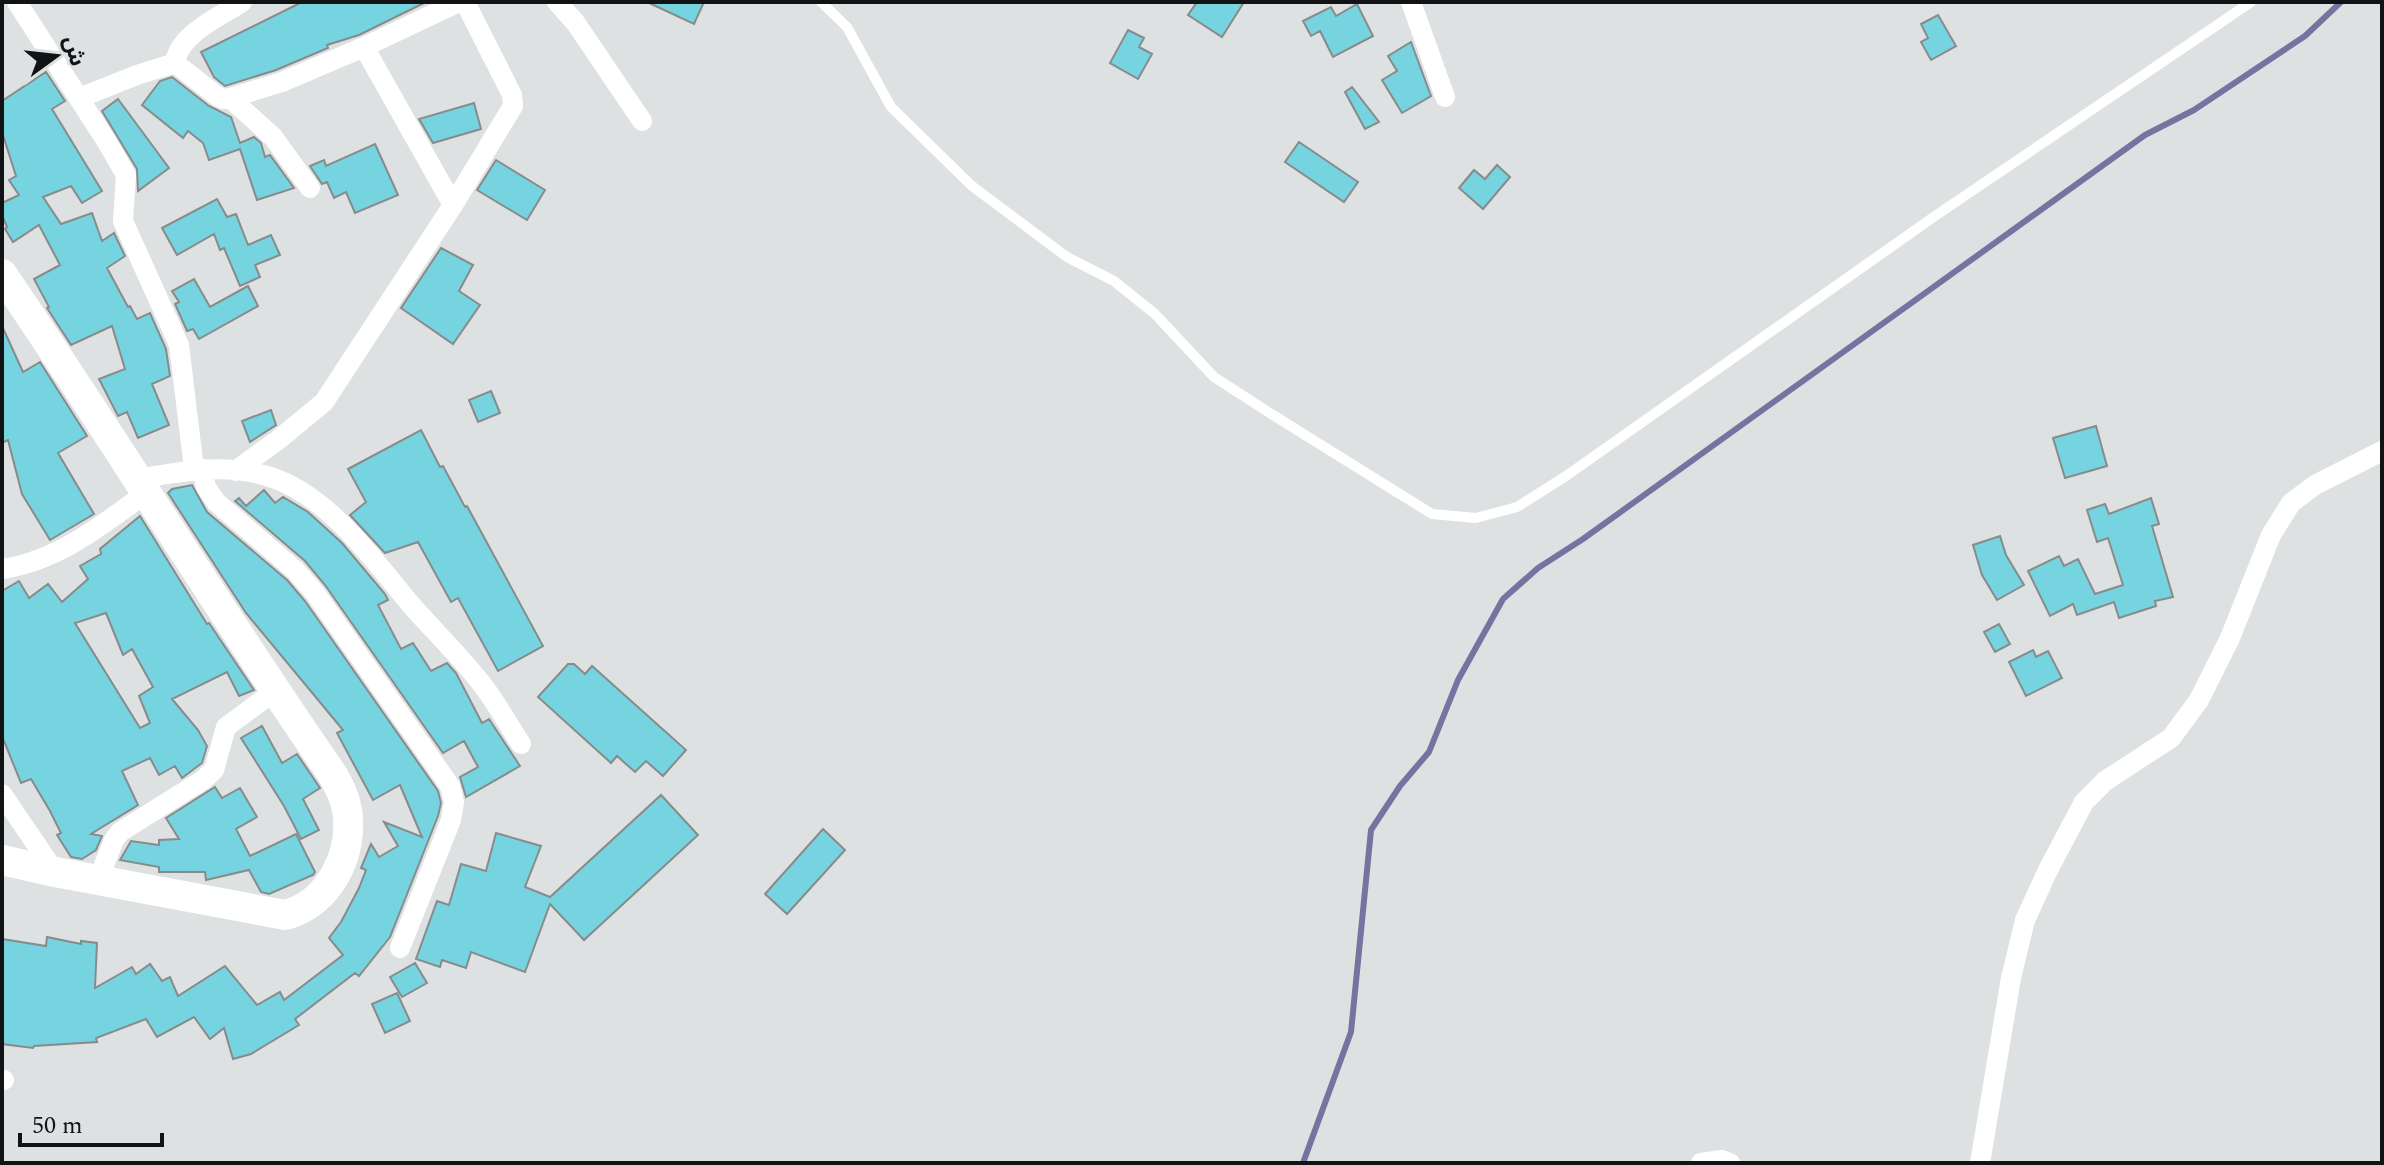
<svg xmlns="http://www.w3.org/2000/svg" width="2384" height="1165" viewBox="0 0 2384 1165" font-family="Spectral,'Noto Sans Arabic',serif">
	<rect width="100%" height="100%" fill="#dde1e2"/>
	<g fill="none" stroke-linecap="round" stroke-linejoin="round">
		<path stroke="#7574a0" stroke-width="6" d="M1303 1163 1351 1032 1371 830 1400 786 1429 752 1458 680 1503 599 1538 568 1583 539 2145 135 2194 110 2305 36 2341 2"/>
	</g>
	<path fill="#76d4e0" stroke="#878b8b" stroke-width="2" fill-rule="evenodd" d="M302 2H426L359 35 327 45 328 48 276 70 225 86 214 77 201 52Z
		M647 2H704L694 24Z
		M1197 2H1244L1222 37 1188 15Z
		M1357 4 1373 36 1333 57 1320 31 1311 36 1303 21 1331 7 1336 16Z
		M1938 15 1956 46 1931 60 1921 42 1928 38 1921 24Z
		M1128 30 1144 38 1139 47 1152 54 1138 79 1110 63Z
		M1411 42 1431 96 1402 113 1382 80 1397 71 1388 56Z
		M46 72 65 101 52 109 102 191 82 203 71 186 43 197 61 224 92 213 102 241 114 233 125 256 107 268 128 307 130 306 137 319 150 313 166 349 170 376 152 384 169 425 138 438 127 412 118 416 99 379 125 369 112 326 71 345 47 308 49 307 34 279 60 265 39 225 13 242 5 229 7 227 2 215V203L19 195 9 180 16 176 2 132V101Z
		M172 77 209 106 231 117 240 143 254 137 261 143 265 157 270 155 294 188 257 200 240 149 209 160 203 143 188 131 183 138 142 105 160 81Z
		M1352 87 1379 122 1365 129 1345 92Z
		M118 99 169 168 138 191 137 169 102 111Z
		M474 103 481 129 433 143 419 119Z
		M1299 142 1358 182 1344 202 1285 162Z
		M375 144 398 195 355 213 346 192 334 198 327 182 322 184 310 166 324 160 326 166Z
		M496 160 545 190 527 220 477 190Z
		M1497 165 1510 177 1483 209 1459 188 1474 170 1485 179Z
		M217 199 227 217 236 214 248 245 271 235 280 255 255 265 260 277 240 286 224 248 220 250 214 234 177 255 162 228Z
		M441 248 473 265 459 291 480 305 453 344 401 308Z
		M194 279 210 307 248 286 258 306 199 339 193 329 187 331 175 304 179 302 172 291Z
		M2 326 23 372 40 362 87 436 58 453 94 514 50 540 22 494 8 440 2 443Z
		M491 391 500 413 478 422 469 400Z
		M271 410 276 425 250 442 242 421Z
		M2096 426 2107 466 2065 478 2053 438Z
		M421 430 440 467 443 466 465 507 467 506 543 646 498 671 458 598 451 602 418 542 385 553 350 515 366 502 348 469Z
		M192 485 207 512 287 580 305 601 438 791 441 803 438 816 390 937 359 976 355 973 295 1019 299 1025 251 1054 233 1059 224 1028 210 1039 194 1017 157 1037 146 1019 96 1038 97 1042 34 1046 33 1048 2 1044V939L46 946 47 937 81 944V941L97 943 95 988 132 967 136 974 150 964 162 981 170 977 178 996 225 966 257 1005 280 992 284 1000 343 955 329 938 341 922 359 888 366 870 361 868 371 844 379 857 398 846 384 822 422 837 400 785 373 800 337 733 343 730 246 613 168 493 172 489Z
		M264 490 275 503 283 497 308 512 342 543 385 594 388 600 378 605 401 649 413 643 431 671 447 663 456 673 482 723 489 719 520 766 466 797 460 777 478 767 464 741 443 753 325 585 305 561 235 501 239 498 246 506Z
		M2151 498 2159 524 2152 526 2173 597 2155 601 2156 606 2119 618 2114 602 2077 615 2073 604 2050 616 2028 571 2059 556 2064 566 2078 559 2095 594 2123 585 2108 538 2097 542 2087 510 2105 504 2109 514Z
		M140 516 207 624 209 623 254 690 239 696 227 672 172 699 198 730 207 746 202 763 182 778 175 766 159 775 150 758 122 771 138 805 91 834 102 836 96 850 82 859 71 857 57 835 61 833 50 811 31 779 21 783 2 736V591L19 581 29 598 48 584 62 602 88 579 80 566 101 554 100 549ZM106 613 123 655 132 649 153 687 139 696 150 723 140 728 75 623Z
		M2000 536 2006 555 2024 585 1997 600 1982 575 1973 545Z
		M1999 624 2010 644 1995 652 1984 632Z
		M2033 650 2036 657 2048 651 2062 678 2026 696 2009 662Z
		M568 664H574L585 674 592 666 686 750 663 776 646 761 635 772 617 756 611 763 538 697Z
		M262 726 282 763 297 754 320 788 303 799 319 830 301 839 284 806 241 738Z
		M215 787 222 798 240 788 257 817 236 829 250 856 296 834 315 872 313 875 269 894 261 892 249 870 206 880 205 872H159V867L120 860 131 841 159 845V840L179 839 166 818Z
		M661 795 698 835 584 940 550 904 525 972 471 952 466 968 442 960 440 967 416 959 437 901 449 905 461 864 486 871 496 833 541 846 525 887 550 897Z
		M823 829 845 850 787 914 765 894Z
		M415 963 427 983 402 997 390 977Z
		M397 993 410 1021 385 1033 372 1004Z"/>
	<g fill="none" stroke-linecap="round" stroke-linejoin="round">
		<path stroke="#fff" stroke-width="10" d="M821 2 847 27 891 107 972 186 1067 257 1114 281 1155 314 1214 377 1273 415 1432 514 1476 518 1517 507 1566 476 1935 216 2251 2"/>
		<path stroke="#fff" stroke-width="20" d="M17 2 107 142 126 175 123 221 179 345 194 469
			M557 2 575 22 642 121
			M1411 2 1445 97
			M175 63C179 34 219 17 242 2
			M79 98 137 75 175 63 217 96 223 99 230 98 282 82 364 47
			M230 98 273 137 310 188
			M453 205 513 106 512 95 465 2
			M202 469 206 487 216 502 296 571 315 593 450 786 454 802 451 820 400 948
			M235 471 278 440 324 402 453 205 364 47 459 2
			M138 479C183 471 230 462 276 479 332 500 375 562 412 606 435 632 460 656 481 683 496 702 508 724 521 744
			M2 569C58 561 102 525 146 493
			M2 794 55 872
			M98 880 114 840 120 832 203 780 214 770 226 727 275 691
			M2 1080H4
			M1701 1163 1722 1160 1730 1163
			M1980 1163 2011 978 2025 920 2048 870 2084 802 2105 781 2171 738 2199 700 2230 638 2271 535 2291 503 2315 485 2382 451"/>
		<path stroke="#fff" stroke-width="30" d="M2 274C115 439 218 610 333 775 339 786 345 797 347 810 354 854 329 904 285 915L55 872 2 860"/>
	</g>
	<rect width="2384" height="1165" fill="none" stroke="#121314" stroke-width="8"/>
	<g transform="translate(56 56) rotate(75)" stroke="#dde1e2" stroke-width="6" paint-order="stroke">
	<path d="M0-6L14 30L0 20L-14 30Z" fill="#121314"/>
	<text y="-12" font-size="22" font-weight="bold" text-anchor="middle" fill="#121314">ش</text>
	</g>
	<path d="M20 1133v12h142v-12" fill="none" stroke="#121314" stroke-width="4"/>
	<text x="32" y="1133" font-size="24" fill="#121314" stroke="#dde1e2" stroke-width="6" paint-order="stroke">50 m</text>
</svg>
